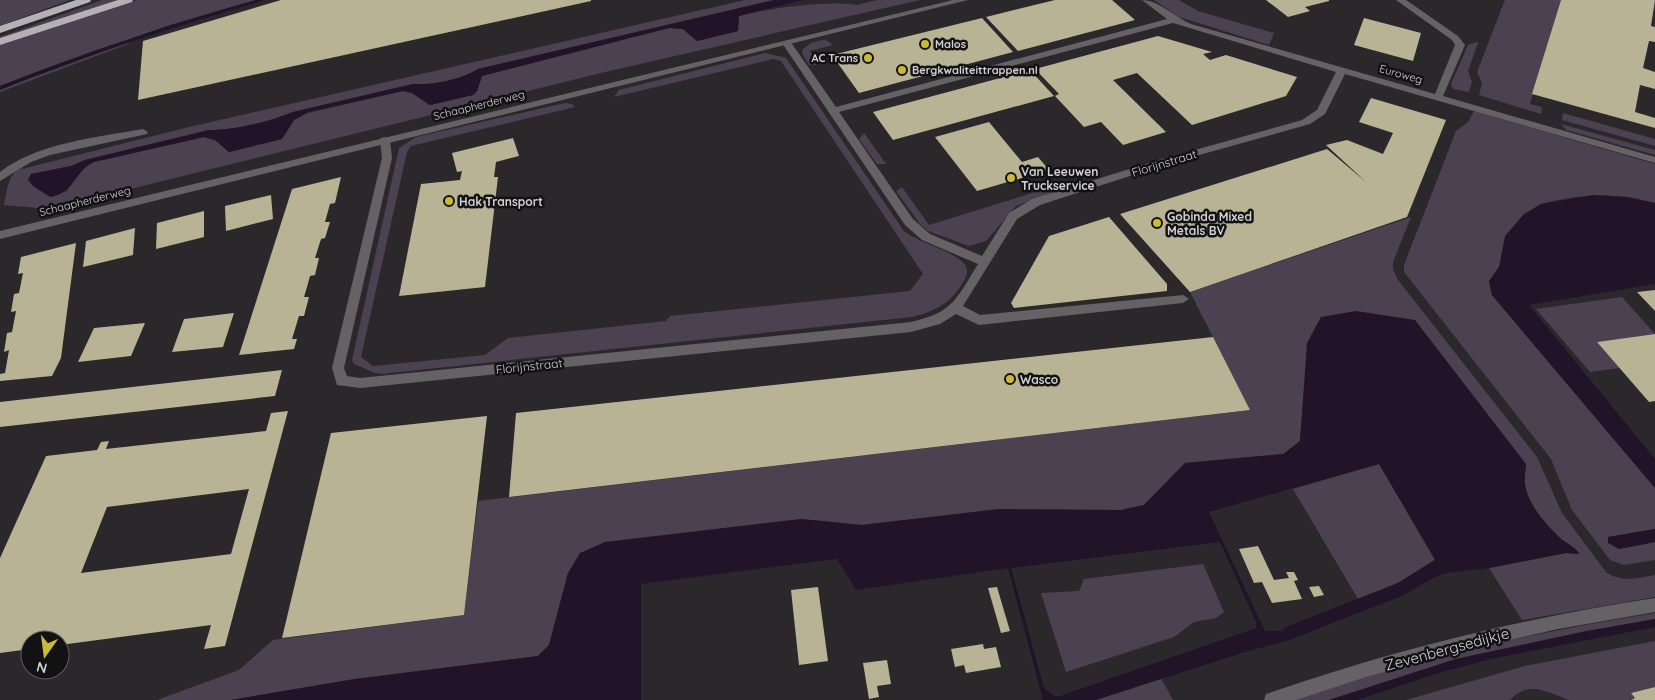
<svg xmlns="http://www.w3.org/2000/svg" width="1655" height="700" viewBox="0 0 1655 700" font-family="Quicksand,sans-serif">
	<rect width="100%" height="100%" fill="#2b282c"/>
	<path fill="#4b4150" d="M0 0H70L0 26Z
		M102 0H122L0 39V37Z
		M137 0H256L170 25 0 86V44Z
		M745 0H775L478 69C461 80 433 85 413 84L293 112C268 122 236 130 209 130L85 160 71 166 31 174 66 192 85 166 94 162 204 137 215 140 229 152 282 139 294 120 308 113 403 91 412 93 430 105 473 95 477 91 482 76 669 28 683 29 697 41 738 31 739 16C770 8 827 0 857 5L877 0H920L605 72 49 209 4 205C7 193 7 177 18 170L189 127Z
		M1154 0H1179L1198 11 1274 33 1269 45 1179 17Z
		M1505 0H1561L1530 104 1542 107 1541 114 1479 95 1482 83 1477 72Z
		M823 40 828 41 833 45 810 51 818 65H809L802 53 803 49 811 43Z
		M130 42 128 44 0 92V90L17 83Z
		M1477 42 1478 43 1468 71 1472 82 1469 92 1453 89 1451 84 1468 45Z
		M765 53 786 58 903 230C916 243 965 253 967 270 968 276 963 282 960 287 948 305 932 312 912 317L381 374 375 373 354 364 352 360 399 148 416 137 565 103 572 104 575 107 411 146 407 152 361 357 373 366 485 355 508 338 666 321 670 316 910 291 923 274 781 61 773 59 614 97 619 90Z
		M1474 111 1655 164V203C1610 193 1586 193 1541 204L1489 282 1492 295 1655 488V529L1608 537 1619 549 1655 542V560L1624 565 1610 560 1572 510 1551 459 1404 272V265L1456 131 1468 122Z
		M1563 113 1655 139V146L1562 120Z
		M1561 124 1655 150V155L1566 130Z
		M864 133 886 164H877L859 139Z
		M1071 181 1074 185 1016 206 986 241 969 246 928 231 920 224 896 191 902 187 929 225Z
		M1411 217 1393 262V269L1398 280 1537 457 1562 513 1606 572C1622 583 1637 578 1655 575V597L1522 620 1489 568 1566 553 1579 554C1574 545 1566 544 1559 537 1545 523 1527 503 1525 484 1524 478 1525 471 1526 464L1308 343 1300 441 1284 454 1185 463 1144 505 1121 510 999 509 862 525 801 519 568 573 549 645 538 656 355 679 231 700H157L239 670 273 640 464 615 478 501 1250 410 1190 292Z
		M1622 297 1655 334 1597 342 1620 368 1590 372 1536 309Z
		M1379 464 1436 559 1398 583 1358 599 1293 489Z
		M1203 564 1224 612 1216 618 1194 622 1174 637 1066 672 1041 593 1079 591 1084 579Z
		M1655 613V619L1582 632 1456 659 1329 700H1294C1412 658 1532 633 1655 613Z
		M1655 641V687L1631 693 1635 698 1629 700C1615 700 1582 700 1570 700 1548 693 1530 679 1510 700H1406L1525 666Z
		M1161 678 1173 700H1096Z"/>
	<path fill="#221428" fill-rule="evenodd" d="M256 0H265C175 27 87 54 0 90V86C84 53 169 24 256 0Z
		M774 0H802L739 16 738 31 697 41 683 29 669 28 482 76 477 91 473 95 430 105 412 93 403 91 308 112 294 120 282 139 229 152 215 140 204 137 94 162C73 172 75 193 50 197L33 186 28 180 31 174 71 166 85 160 209 130C236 130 268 122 293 112L413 84C433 85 461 80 478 69Z
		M1593 195 1628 197 1655 203V284L1529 305 1655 459V488L1492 295 1489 281 1499 267 1505 236 1524 214 1541 204Z
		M1356 311 1415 320 1526 464C1526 471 1524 478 1525 484 1527 503 1545 524 1559 537 1566 544 1574 546 1580 554L1566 553 1489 568 1447 573 1435 577 1402 596 1289 640 1245 652 1096 700H1043L1008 568 856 590 837 559 641 584V700H231L355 679 538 656 549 645 568 573 580 553 605 542 801 519 862 525 1000 509 1121 510 1144 505 1185 463 1283 454 1300 441 1307 343 1321 317ZM1379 464 1435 560 1398 583 1288 626 1281 631H1265L1209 512ZM1220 542 1256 622V628L1060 696H1054L1044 688 1011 568Z
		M1655 529V542L1619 549 1608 543V537Z
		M1655 619V627L1491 659 1442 672 1358 700H1329L1456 659 1582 632Z"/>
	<path fill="#b8b394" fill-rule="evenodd" d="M281 0H591V1L138 100 143 41Z
		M1055 0H1112L1135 20 1018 51 986 17Z
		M1266 0H1329V1L1305 7 1310 11 1288 17Z
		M1561 0H1655L1651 26 1655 27V42L1649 41 1643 68 1655 72V89L1640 85 1635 112 1655 118V128L1532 94Z
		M982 18 1013 52 859 93 832 55Z
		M1364 18 1421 33 1413 61 1354 45Z
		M1158 36 1212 52 1203 54 1210 60 1226 55 1297 77 1286 96 1192 125 1137 73 1113 80 1166 132 1123 145 1101 122 1084 127 1055 96 1059 94 1035 69Z
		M1030 70 1054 96 893 140 873 112Z
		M1371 98 1446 120 1407 217 1190 292 1120 214 1327 149 1366 182 1326 145 1347 140 1383 154 1393 133 1359 122Z
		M989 122 1022 162 1038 157 1049 170 977 191 935 137Z
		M513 138 519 156 496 162 494 177H498L485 287 399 296 421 184 460 180 462 171 457 172 452 153Z
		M341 177 335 203 330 204 325 222H330L325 238 321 239 315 258H319L315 275 310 276 307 287 304 297H309L304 316H299L292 339H297L294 349 239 355 292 189Z
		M271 195 273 219 226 231 225 206Z
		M204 211V237L156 249 157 223Z
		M1109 217 1167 284V291L1014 308 1011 303 1049 236Z
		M135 228 133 255 83 267 86 241Z
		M76 243 61 358 52 376 0 381V374L5 373 9 350 4 352 7 333 12 332 16 311 11 312 14 294 19 293 23 273 18 274 21 257Z
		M1655 290V311L1637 292Z
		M234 313 223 347 172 352 184 319Z
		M145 323 131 356 78 362 94 328Z
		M1655 334V401L1649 402 1597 342Z
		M1213 337 1250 410 509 497 516 413Z
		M282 370 275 396 0 427V402Z
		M288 411 225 646 204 649 211 625 60 645V640H30V649L0 653V558L46 456 97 450 101 442 109 441 106 449 266 431 271 413ZM249 489 231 554 81 573 107 507Z
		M487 416 464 615 282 638 331 433Z
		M1258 546 1274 580 1289 578 1286 572H1294L1298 580 1294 581 1302 599 1272 603 1262 582 1254 583 1239 549Z
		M1319 586 1324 595 1314 597 1309 587Z
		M818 587 828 661 799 665 791 590Z
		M997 587 1010 631 1001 633 988 588Z
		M983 644 984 649 996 647 1001 667 966 673 964 665 955 667 951 649Z
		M887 660 891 684 877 686 879 697 869 699 863 663Z
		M1655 687V700H1631L1635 698 1631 693Z"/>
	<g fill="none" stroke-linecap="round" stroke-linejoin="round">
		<path fill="#646264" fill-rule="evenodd" d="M1142 0C1158 0 1175 17 1191 24L1435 94 1455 45 1452 40 1396 0H1406L1458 36 1465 45 1443 96 1655 157V163L1345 74 1325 114 1310 124 1167 164 1040 205 1017 219 963 306 980 315 1183 295 1189 299 1183 303 979 325 956 314 940 324 911 332 360 388 337 385 332 368 382 158 380 140 381 138 385 137 390 140 392 158 344 368 347 376 360 378 911 322C954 312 956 299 978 264L922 240 905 225 782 43 784 41H790L836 107 1167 19ZM1173 23 1336 72 1317 110 1302 120 1159 160 1032 199 1009 213 982 256 930 234 913 219 839 112Z
			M143 129 148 132 147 134 50 155 31 162 0 181V172C37 143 98 137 143 129Z
			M1655 598V612L1558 629 1461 651 1366 677 1296 700H1264L1266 694 1272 692C1397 649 1524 618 1655 598Z"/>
		<path fill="#646264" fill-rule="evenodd" d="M953 0H968L0 239V231Z"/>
		<path fill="#b4b1b6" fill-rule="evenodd" d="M76 0H91L90 2 0 33V26Z
			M118 0H133L132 2 0 45V38Z"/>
	</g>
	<g fill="#ccb938" stroke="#121113" stroke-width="2">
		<circle cx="925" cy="44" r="5"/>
		<circle cx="868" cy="58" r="5"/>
		<circle cx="902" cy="70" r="5"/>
		<circle cx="1011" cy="178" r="5"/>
		<circle cx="449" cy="201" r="5"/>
		<circle cx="1157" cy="223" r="5"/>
		<circle cx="1010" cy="379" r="5"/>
	</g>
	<g text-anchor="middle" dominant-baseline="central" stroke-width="5" stroke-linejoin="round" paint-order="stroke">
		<g font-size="11" font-weight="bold" fill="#d2d1d3" stroke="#121113" text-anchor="start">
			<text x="935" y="44">Malos</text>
			<text x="858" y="58" text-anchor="end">AC Trans</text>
			<text x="912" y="70">Bergkwaliteittrappen.nl</text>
		</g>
		<g font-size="11" fill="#d2d1d3" stroke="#121113">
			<text transform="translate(1401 74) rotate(16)">Euroweg</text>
			<text transform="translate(479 105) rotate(-14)">Schaapherderweg</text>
			<text transform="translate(85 201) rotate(-14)">Schaapherderweg</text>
		</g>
		<g font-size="12" fill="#d2d1d3" stroke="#121113">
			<text transform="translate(1164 163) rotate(-17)">Florijnstraat</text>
			<text transform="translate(529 366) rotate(-6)">Florijnstraat</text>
		</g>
		<g font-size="12" font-weight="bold" fill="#d2d1d3" stroke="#121113" text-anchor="start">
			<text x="1021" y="171">Van Leeuwen<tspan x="1021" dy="14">Truckservice</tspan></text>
			<text x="459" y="201">Hak Transport</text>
			<text x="1167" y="216">Gobinda Mixed<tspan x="1167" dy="14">Metals BV</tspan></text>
			<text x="1020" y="379">Wasco</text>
		</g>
		<g font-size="15" fill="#d2d1d3" stroke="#121113">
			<text transform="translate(1447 649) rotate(-15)">Zevenbergsedijkje</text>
		</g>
	</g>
	<g transform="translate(45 655) rotate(194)"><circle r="24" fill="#121113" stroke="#5f5e60"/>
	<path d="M0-4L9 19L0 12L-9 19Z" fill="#ccb938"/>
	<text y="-8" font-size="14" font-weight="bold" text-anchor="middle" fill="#d2d1d3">N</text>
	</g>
</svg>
